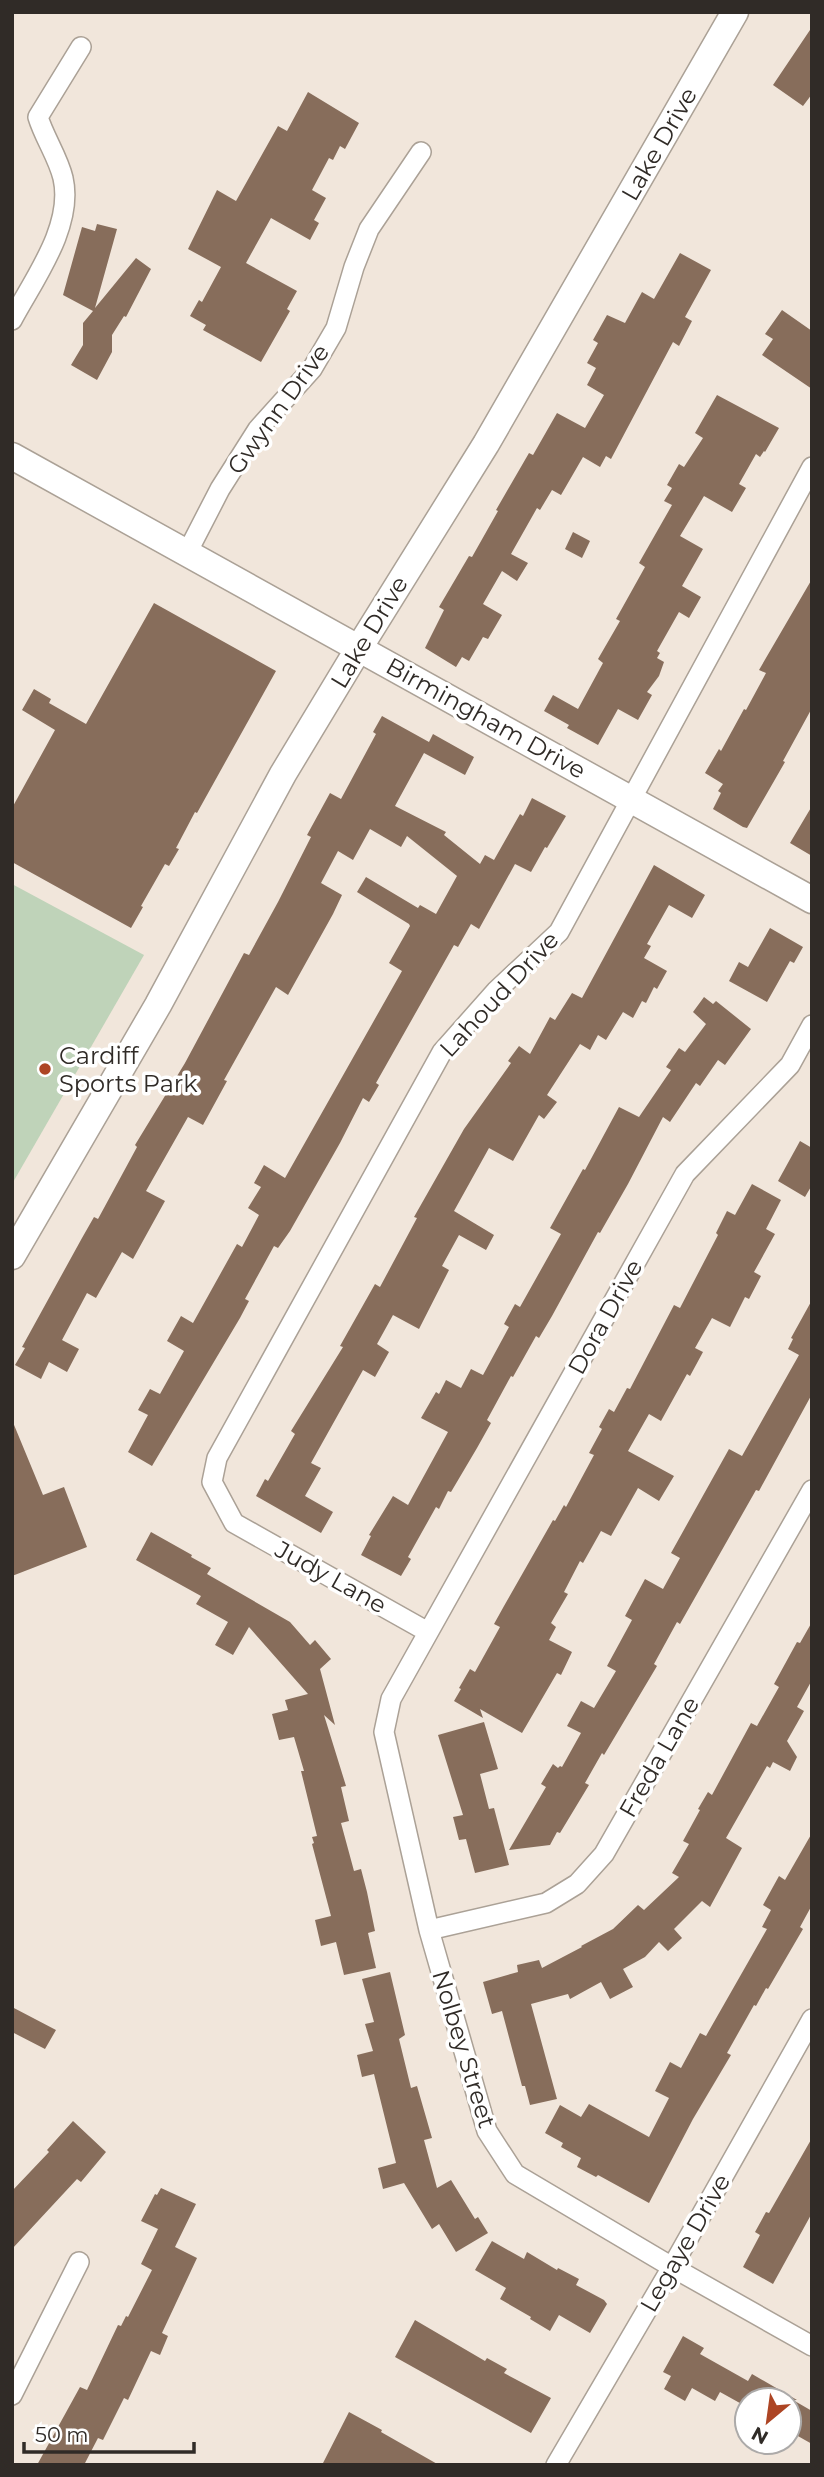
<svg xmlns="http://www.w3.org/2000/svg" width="824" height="2477" viewBox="0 0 824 2477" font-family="Montserrat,sans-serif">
	<rect width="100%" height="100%" fill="#f1e6db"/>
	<path fill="#bfd3b9" d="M12 884 144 955 12 1184Z"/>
	<path fill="#876d5b" d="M812 27V94L803 106 773 85Z
		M308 92 359 123 345 149 340 146 333 160 329 158 312 190 326 198 314 220 319 223 310 240 271 218 246 263 297 291 287 309 290 311 261 362 203 330 206 325 190 316 199 300 202 302 221 267 188 249 217 190 236 201 278 126 287 131Z
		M97 224 117 229 95 308 136 258 151 269 126 317 124 316 112 335V352L97 380 71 365 83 345V323L93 311 63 295 82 227 95 231Z
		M680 253 711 270 685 317 692 321 679 346 673 342 611 459 606 456 600 467 583 457 561 495 552 490 540 510 537 508 511 554 528 563 517 581 502 571 483 604 502 615 488 639 483 637 469 661 462 657 456 667 425 648 444 610 439 607 469 556 472 557 498 511 496 510 529 453 533 455 557 413 585 428 604 395 587 385 596 368 587 363 598 343 593 340 607 315 625 323 642 292 654 299Z
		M782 310 812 331V389L762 355 773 339 765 334Z
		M717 395 779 428 765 452 764 451 760 457 756 454 739 484 746 488 732 512 704 496 680 536 703 549 682 586 701 597 689 618 679 612 657 651 660 653 657 658 664 662 659 676 647 692 652 695 638 720 618 709 598 745 567 728 569 725 544 711 553 695 578 709 603 663 598 659 620 621 616 619 645 567 639 563 672 505 664 501 672 488 667 485 679 464 684 467 703 438 695 433Z
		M573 532 590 541 582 558 565 549Z
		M812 579V708L783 761 785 762 747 828 743 827 713 809 721 793 718 791 723 784 705 773 719 749 721 751 744 709 746 710 766 673 759 670Z
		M154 603 276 671 197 813 195 812 176 848 179 849 169 866 165 864 141 906 143 907 131 928 12 862V808L55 730 22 710 34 689 51 699 49 703 86 724Z
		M382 716 429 742 433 734 474 757 465 775 424 753 395 806 446 832 444 835 480 864 485 855 494 860 520 814 523 816 532 798 566 816 547 848 545 847 531 872 515 864 479 929 471 924 458 947 454 945 376 1083 379 1085 369 1102 363 1098 340 1143 290 1231 278 1248 274 1246 245 1299 249 1301 240 1318 152 1466 128 1452 148 1415 138 1410 150 1389 160 1394 184 1351 167 1341 181 1316 193 1323 237 1244 242 1247 259 1215 248 1208 261 1187 254 1183 264 1165 285 1178 402 971 389 963 410 926 409 924 357 892 366 877 418 908 420 905 436 914 457 876 407 836 401 847 370 829 353 860 338 851 321 883 342 895 333 914 288 995 276 987 224 1080 227 1081 203 1125 188 1117 146 1191 165 1201 133 1259 122 1252 96 1298 87 1293 62 1340 79 1349 67 1372 49 1362 41 1379 15 1365 25 1348 22 1347 82 1238 94 1217 98 1219 137 1147 135 1145 185 1063 244 953 249 955 278 902 311 837 307 835 330 793 341 799 376 734 373 732Z
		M812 806V856L790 843Z
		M654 865 705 895 692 918 669 905 647 944 651 946 644 958 667 971 657 989 654 987 646 1003 642 1001 633 1018 623 1012 606 1040 598 1035 590 1050 580 1044 547 1095 557 1102 544 1119 539 1115 513 1161 489 1148 454 1211 494 1235 486 1250 459 1235 442 1266 449 1270 419 1329 393 1315 377 1344 389 1352 375 1377 363 1370 311 1463 321 1468 305 1496 333 1512 321 1533 256 1496 265 1479 268 1481 295 1434 291 1431 343 1347 340 1346 375 1284 380 1287 417 1218 414 1217 464 1129 511 1063 508 1061 519 1046 530 1054 550 1017 555 1020 572 993 582 998Z
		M770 928 803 947 794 963 790 961 767 1002 729 981 739 962 748 967Z
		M704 997 713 1004 716 1001 751 1029 725 1065 718 1060 700 1086 696 1083 670 1122 663 1117 628 1184 600 1233 598 1232 552 1316 539 1338 536 1336 513 1377 511 1376 487 1420 491 1423 477 1448 451 1492 448 1491 439 1509 436 1507 408 1557 411 1559 401 1576 361 1555 371 1536 369 1535 393 1496 408 1505 448 1432 421 1418 436 1392 439 1394 446 1380 461 1388 471 1369 483 1375 509 1327 504 1324 515 1304 520 1307 561 1234 550 1228 583 1169 585 1170 619 1107 639 1117 671 1070 666 1067 679 1048 685 1052 706 1024 693 1012Z
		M800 1141 812 1148V1185L805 1197 778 1181Z
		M752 1184 781 1200 766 1229 775 1234 754 1272 761 1276 749 1299 745 1297 730 1327 712 1318 695 1348 703 1352 690 1376 687 1374 661 1421 649 1414 628 1451 674 1476 659 1501 638 1488 611 1536 601 1531 583 1563 580 1561 564 1592 568 1594 551 1623 556 1627 549 1640 572 1652 561 1675 557 1673 522 1733 480 1709 483 1718 454 1701 461 1689 459 1688 470 1669 475 1672 500 1627 494 1624 504 1606 553 1520 555 1521 564 1505 566 1507 594 1455 589 1453 602 1429 599 1427 609 1409 614 1412 627 1388 630 1389 674 1305 680 1308 718 1235 716 1233 727 1211 735 1215Z
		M812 1300V1394L759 1491 756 1490 680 1624 677 1622 654 1664 657 1666 604 1755 602 1753 585 1783 589 1785 560 1833 557 1832 550 1845 509 1850 546 1787 541 1784 553 1764 558 1768 560 1766 562 1767 581 1733 567 1726 581 1701 594 1708 616 1671 607 1666 632 1620 625 1616 645 1579 663 1589 680 1558 671 1553 729 1449 742 1456 799 1355 788 1349 793 1339 791 1338Z
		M12 1420 43 1495 64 1487 87 1547 12 1576Z
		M151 1532 192 1555 191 1557 211 1568 207 1574 290 1622 310 1645 315 1640 331 1659 320 1669 335 1725 324 1715 346 1786 341 1787 349 1821 341 1823 354 1871 361 1869 367 1892 375 1931 368 1933 376 1968 344 1975 336 1942 321 1946 315 1920 331 1916 312 1844 314 1843 312 1837 317 1836 301 1771H304L294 1737 279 1740 272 1714 288 1710 285 1700 308 1694 249 1627 233 1655 215 1645 228 1622 196 1604 201 1596 136 1560Z
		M812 1622V1680L797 1707 804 1711 787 1741 797 1757 790 1771 773 1762 770 1768 767 1766 726 1838 742 1848 710 1907 702 1901 674 1929 682 1938 668 1951 659 1942 645 1957 623 1969 633 1987 610 1999 601 1982 570 1999 568 1994 531 2004 557 2099 530 2105 525 2086H522L502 2011 492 2014 483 1982 518 1972 517 1965 539 1960 542 1968 582 1947 581 1946 613 1929 638 1905 644 1910 679 1877 672 1873 689 1844 683 1841 700 1810 698 1809 708 1792 712 1795 751 1723 757 1726 779 1687 774 1684 797 1642 800 1643Z
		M484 1722 498 1769 480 1774 489 1809 494 1808 509 1865 475 1873 466 1839 459 1840 453 1817 463 1815 438 1735Z
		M812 1833V1905L800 1927 803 1929 768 1989 766 1988 756 2006 754 2005 727 2053 731 2055 693 2119 649 2203 598 2175 596 2177 577 2167 581 2158 561 2147 563 2143 545 2133 560 2105 581 2117 589 2104 649 2137 669 2098 655 2091 670 2062 681 2068 700 2033 706 2036 767 1929 762 1927 771 1910 763 1905 779 1876 785 1880Z
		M390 1972 405 2035 399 2039 411 2088 417 2086 432 2138 424 2140 437 2188 451 2180 475 2219 478 2217 488 2233 456 2252 439 2224 432 2229 404 2183 383 2189 378 2168 396 2163 374 2074 362 2077 357 2055 373 2051 365 2024 374 2022 362 1979Z
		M12 2007 56 2030 45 2049 12 2032Z
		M73 2121 106 2152 81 2182 77 2179 12 2249V2191L49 2152 47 2150Z
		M812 2138V2213L773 2284 743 2267 760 2235 755 2232 766 2212 769 2213Z
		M161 2188 196 2204 175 2247 197 2258 162 2333 168 2336 160 2355 151 2351 128 2400 124 2398 103 2440 98 2438 84 2465H37L80 2387 87 2390 118 2325 121 2326 126 2316 128 2317 152 2270 141 2264 158 2229 141 2221 155 2194 157 2195Z
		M492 2241 524 2259 527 2252 557 2270 558 2268 579 2279 576 2285 604 2300 607 2304 590 2333 559 2315 550 2331 530 2319 531 2317 500 2299 506 2288 475 2270Z
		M415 2320 485 2361 487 2358 507 2369 504 2373 551 2398 531 2433 395 2357Z
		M683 2336 704 2348 700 2354 748 2381 752 2374 797 2400H793L812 2411V2444L789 2431V2400H747V2407L720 2392 715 2401 692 2388 685 2401 664 2389 671 2376 663 2372Z
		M349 2412 382 2430 381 2432 439 2465H322Z"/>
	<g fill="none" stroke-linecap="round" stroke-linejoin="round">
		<defs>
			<path id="street" d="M12 320C34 279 74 226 63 178 58 157 44 137 38 117L81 47
				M187 553 220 489 258 429 312 369 336 328 354 267 369 229 421 152
				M812 1025 790 1065 685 1174 391 1699 384 1732 429 1930 487 2131 515 2174 672 2267 812 2346
				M428 1632 234 1523 212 1482 217 1458 442 1052 496 991 559 932 812 467
				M429 1930 546 1903 577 1884 604 1854 812 1490
				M12 2395 79 2262
				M556 2465 672 2267 812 2019"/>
			<path id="secondary" d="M12 456 812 900
				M12 1256 158 1005 283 774 359 648 486 444 735 12"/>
		</defs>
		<use href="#street" stroke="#aba196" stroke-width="22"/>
		<use href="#secondary" stroke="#aba196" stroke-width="29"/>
		<use href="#street" stroke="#fff" stroke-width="19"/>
		<use href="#secondary" stroke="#fff" stroke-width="26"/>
	</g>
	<circle fill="#ad4524" stroke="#fff" stroke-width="2.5" cx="45" cy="1069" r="7"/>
	<g text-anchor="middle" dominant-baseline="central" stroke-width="7" stroke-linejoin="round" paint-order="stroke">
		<g font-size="24" fill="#302b27" stroke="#fff">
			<text transform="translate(659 144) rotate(-60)">Lake Drive</text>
			<text transform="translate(278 409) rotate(-54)">Gwynn Drive</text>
			<text transform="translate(369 632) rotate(-59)">Lake Drive</text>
			<text transform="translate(486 718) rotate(29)">Birmingham Drive</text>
			<text transform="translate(499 994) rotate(-47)">Lahoud Drive</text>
			<text transform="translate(605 1317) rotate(-61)">Dora Drive</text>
			<text transform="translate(331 1577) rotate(29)">Judy Lane</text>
			<text transform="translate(659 1757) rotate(-60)">Freda Lane</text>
			<text transform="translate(464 2049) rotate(73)">Nolbey Street</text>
			<text transform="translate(685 2243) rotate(-60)">Legaye Drive</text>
		</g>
		<g font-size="24" fill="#302b27" stroke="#fff" text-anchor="start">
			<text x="59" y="1055">Cardiff<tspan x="59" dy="28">Sports Park</tspan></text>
		</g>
	</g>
	<rect width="824" height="2477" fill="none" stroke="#302b27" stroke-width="28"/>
	<g transform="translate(768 2421) rotate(209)"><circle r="33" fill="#ffffff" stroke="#acaaa9" stroke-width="2"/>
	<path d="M0-5L12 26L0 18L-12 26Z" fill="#ad4524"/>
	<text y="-10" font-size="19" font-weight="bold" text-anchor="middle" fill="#302b27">N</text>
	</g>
	<path d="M24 2442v10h170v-10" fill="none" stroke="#302b27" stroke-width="3.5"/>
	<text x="35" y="2442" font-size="21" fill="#302b27" stroke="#ffffff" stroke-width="5" paint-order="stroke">50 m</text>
</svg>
